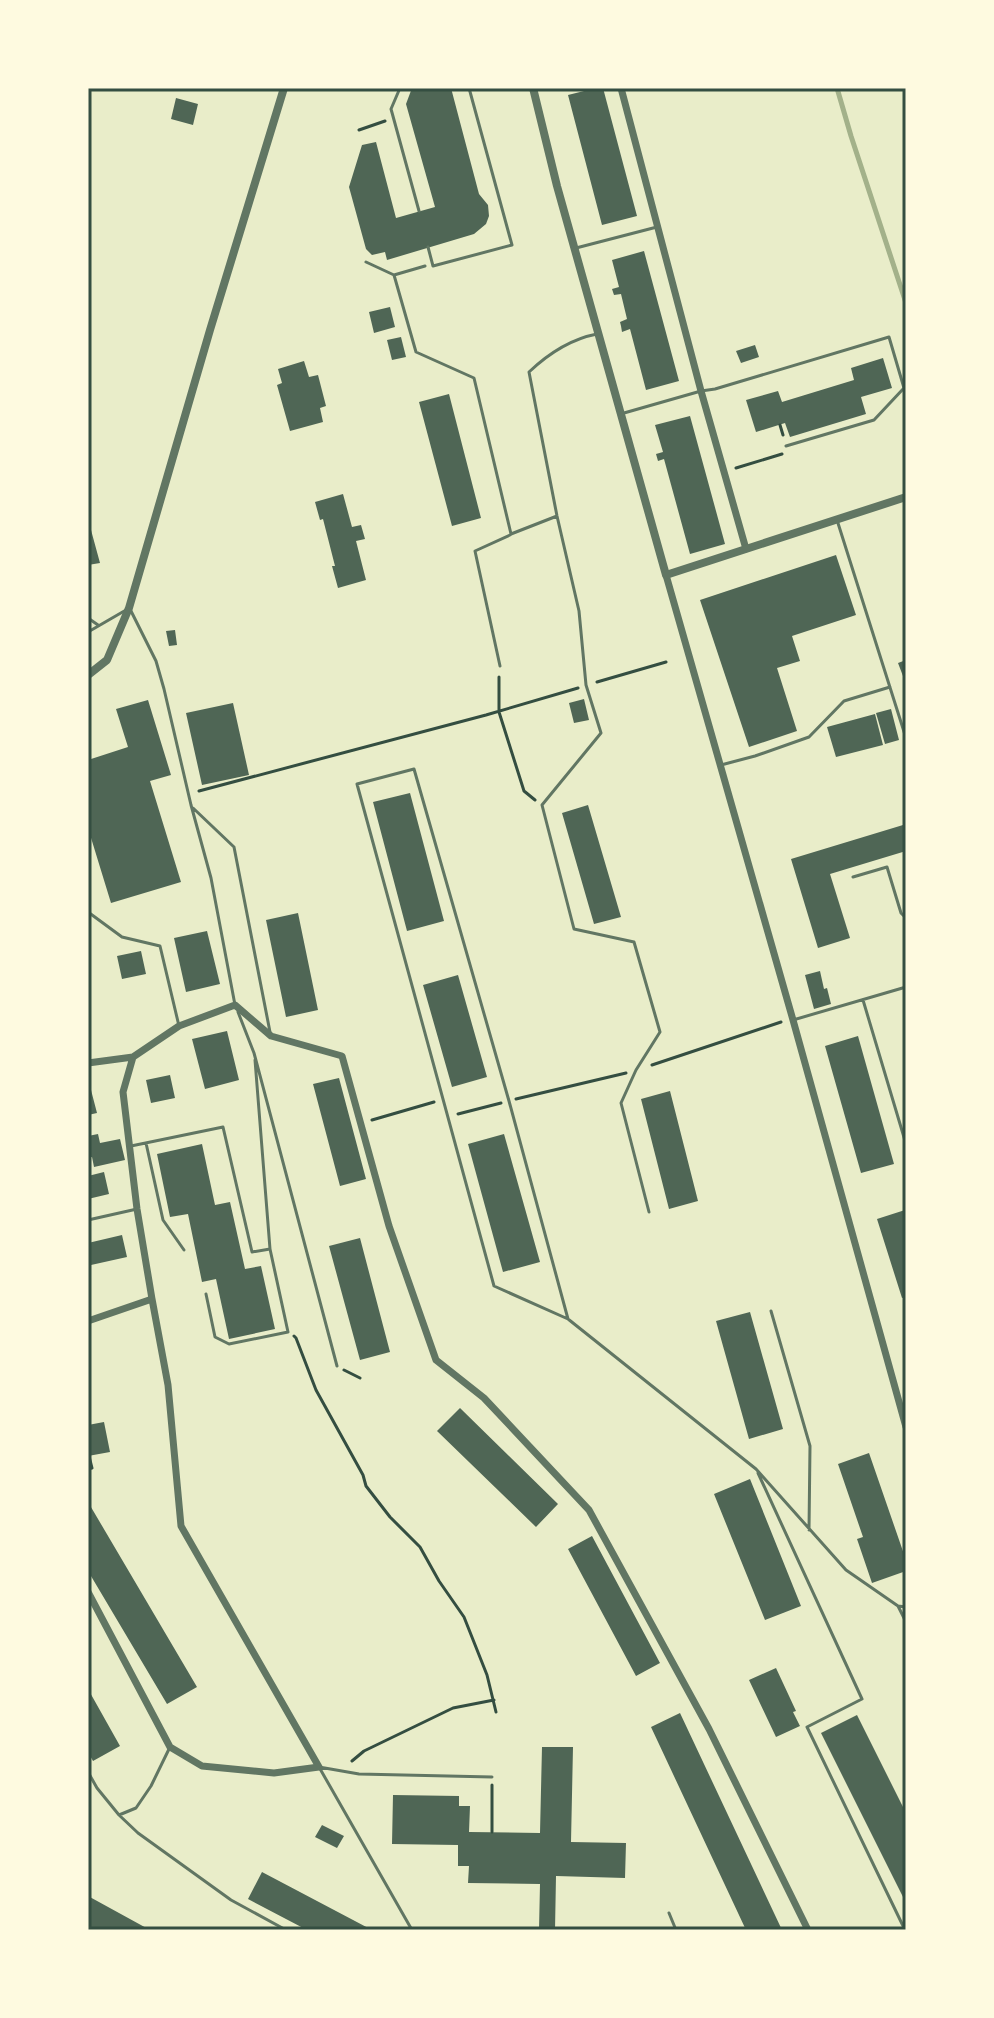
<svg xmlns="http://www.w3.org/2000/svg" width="994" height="2018" viewBox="0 0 994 2018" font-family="'Work Sans',sans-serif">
	<rect width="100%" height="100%" fill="#e9edc9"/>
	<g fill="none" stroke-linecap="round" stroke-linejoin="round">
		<path stroke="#a3b18a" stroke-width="5" d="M837 88 851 136 906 303"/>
	</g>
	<path fill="#4f6655" d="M412 88H451L479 194 488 205 489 216 486 224 474 234 387 260 385 252 372 255 366 249 349 187 362 145 376 142 396 218 435 207 406 104Z
		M596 88H603L637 216 602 225 568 95Z
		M176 98 198 104 193 125 171 119Z
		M644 251 679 381 646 390 630 329 622 332 621 326 620 322 627 319 621 294 614 295 612 289 619 287 612 260Z
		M390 307 395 327 374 333 369 312Z
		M401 337 406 357 392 360 387 340Z
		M755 345 759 357 741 363 736 351Z
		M883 358 892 388 861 397 866 414 790 437 785 423 756 432 746 400 778 391 782 402 854 380 851 368Z
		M304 361 309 377 318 375 326 406 320 408 323 422 290 431 277 385 282 383 278 369Z
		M449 394 481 518 452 526 419 402Z
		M690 416 725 544 690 554 664 459 658 461 656 454 663 452 655 425Z
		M343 494 352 527 361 525 365 539 356 541 366 580 338 588 332 566H335L323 519 320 520 315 502Z
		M88 519 100 563 88 565Z
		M836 555 856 615 792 636 800 661 777 668 797 731 749 747 700 600Z
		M175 630 177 645 169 646 166 631Z
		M906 660V684L898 663Z
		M584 699 589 720 574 723 569 703Z
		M148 700 171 775 150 781 181 882 111 903 88 828V760L128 747 116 709Z
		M233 703 249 775 202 785 186 713Z
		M891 709 899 740 885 744 876 713Z
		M875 714 883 745 836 757 827 727Z
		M410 793 444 921 407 931 373 802Z
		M588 805 621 917 594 924 562 813Z
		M903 825 906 836V851L830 874 850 938 818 948 791 859Z
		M298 913 318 1010 286 1017 266 920Z
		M207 931 220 984 186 992 174 938Z
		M141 951 146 974 122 979 117 956Z
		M820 971 824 989 827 988 831 1004 814 1009 805 975Z
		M458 975 487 1077 452 1087 423 985Z
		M227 1031 239 1080 205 1089 192 1039Z
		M858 1036 894 1164 861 1173 825 1046Z
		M170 1075 175 1098 151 1103 146 1080Z
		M339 1078 366 1179 340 1186 313 1084Z
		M88 1090H91L97 1113 88 1115Z
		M670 1091 698 1201 669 1209 641 1099Z
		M98 1134 100 1143 120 1139 125 1160 94 1167 92 1157 88 1158V1136Z
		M504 1134 540 1262 503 1272 468 1144Z
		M202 1144 215 1205 230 1202 245 1269 261 1266 275 1329 229 1339 216 1279 202 1282 188 1214 170 1217 157 1154Z
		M104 1172 109 1194 88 1199V1176Z
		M905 1210 906 1297 902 1298 877 1219Z
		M122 1235 127 1257 91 1265 88 1243Z
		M360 1238 390 1352 360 1360 329 1246Z
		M750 1312 783 1429 749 1439 716 1321Z
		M460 1408 558 1504 536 1527 437 1431Z
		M104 1422 110 1452 88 1456V1425Z
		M869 1453 906 1560V1571L872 1583 857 1539 863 1537 838 1464Z
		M750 1479 801 1606 765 1620 714 1494Z
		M88 1502 197 1687 167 1704 88 1571Z
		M592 1536 660 1663 636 1676 568 1549Z
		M776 1668 796 1711 793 1712 800 1726 776 1737 749 1680Z
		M88 1689 120 1746 93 1761 88 1752Z
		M680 1713 759 1881 782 1930H746L651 1727Z
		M857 1715 906 1813V1903L821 1733Z
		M542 1747H573L571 1842 626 1843 625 1878 556 1876 555 1930H539L540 1884 468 1883 469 1866H458V1845L392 1844 393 1795 459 1796V1806H470L469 1832 540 1833Z
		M322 1825 344 1836 337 1848 315 1837Z
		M262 1872 372 1930H307L248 1899Z
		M88 1896 150 1930H88Z"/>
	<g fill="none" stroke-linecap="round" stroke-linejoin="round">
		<path stroke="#344e41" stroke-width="3" d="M359 130 385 121
			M780 425 783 435
			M736 468 782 454
			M499 677V712L524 791 535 800
			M597 682 666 662
			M199 791 486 715 578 688
			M652 1065 781 1022
			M516 1099 626 1073
			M458 1114 501 1103
			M372 1120 434 1102
			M294 1336 296 1338 316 1390 363 1475 366 1486 390 1517 420 1547 439 1581 464 1617 487 1675 496 1712
			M344 1370 360 1378
			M88 1469 92 1468 89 1456
			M352 1761 364 1751 453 1708 494 1700
			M492 1832V1785"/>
		<path stroke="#617663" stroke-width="3" d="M400 88 391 109 419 211
			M88 103 90 88
			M428 247 433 266 512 245 469 88
			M576 248 657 227
			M366 262 394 275 425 266
			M394 275 416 352 474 378 511 534 557 516
			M597 334C571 339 548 354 529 372L557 516 579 611 586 685 601 733 542 805 574 929 634 942 660 1032 636 1070 621 1103 649 1212
			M624 413 701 391 715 389 889 337 904 388 874 420 786 446
			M837 520 906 738
			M131 611 156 661 164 689 191 805 211 878 235 1005
			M88 618 98 625
			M88 632 126 610
			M500 666 475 551 510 535
			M721 765 755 756 809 737 844 701 890 687
			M193 808 234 847 270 1032
			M853 877 887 867 901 913 906 918
			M88 912 122 937 160 946 179 1026
			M863 1000 906 1144
			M238 1012 254 1053 337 1366
			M793 1020 906 987
			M146 1143 163 1220 184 1250
			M131 1146 223 1127 252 1252 270 1249
			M88 1220 137 1209
			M206 1294 215 1337 229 1344 288 1332 270 1249 255 1060
			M771 1311 810 1446 809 1530
			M568 1319 509 1101 414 769 357 784 494 1286 568 1319 756 1469 846 1570 898 1606 906 1607
			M758 1473 862 1699 807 1727 905 1930
			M898 1606 906 1622
			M319 1767 412 1930
			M319 1767 359 1774 492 1777
			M88 1772 97 1788 119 1815 138 1833 231 1900 286 1930
			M119 1815 136 1808 151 1786 170 1747
			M669 1913 676 1930"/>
		<path stroke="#617663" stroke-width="7" d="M621 88 701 391 746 549
			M666 575 793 1020 906 1427
			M88 1063 133 1057
			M88 1321 152 1299 137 1209 123 1092 133 1057 179 1026 235 1005 271 1036 342 1056 389 1226 436 1360 484 1398 589 1510 709 1729 808 1930
			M88 1592 170 1747 202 1766 274 1773 319 1767 181 1526 168 1385 152 1299"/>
		<path stroke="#617663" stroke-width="8" d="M533 88 557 186 666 575 906 497
			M88 675 107 660 129 608 210 330 284 88"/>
	</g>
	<rect width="994" height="2018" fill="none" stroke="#fefae0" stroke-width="180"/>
	<rect x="90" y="90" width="814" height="1838" fill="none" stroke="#344e41" stroke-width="3"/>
</svg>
